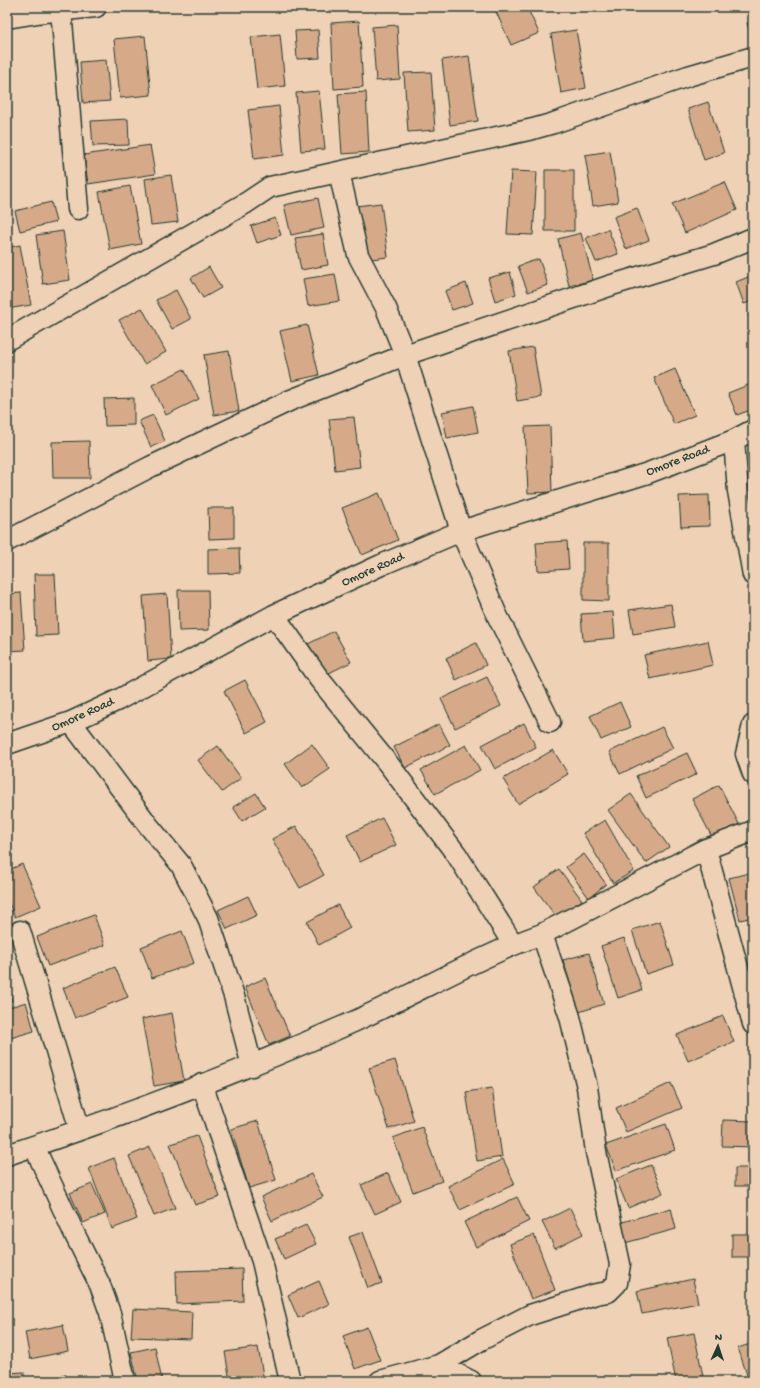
<svg xmlns="http://www.w3.org/2000/svg" width="760" height="1388" viewBox="0 0 760 1388" font-family="'Gochi Hand',sans-serif">
	<rect width="100%" height="100%" fill="#efd1b5"/>
	<filter id="ink" filterUnits="userSpaceOnUse"><feTurbulence type="fractalNoise" baseFrequency=".025" numOctaves="2"/><feDisplacementMap in="SourceGraphic" scale="8" xChannelSelector="R" yChannelSelector="G"/><feConvolveMatrix kernelMatrix="1 2 1 2 8 2 1 2 1" color-interpolation-filters="sRGB"/></filter>
	<g filter="url(#ink)">
		<path fill="#d6aa88" stroke="#1f3d34" d="M494 7H527L539 33 511 45Z
			M359 21 363 87 334 89 331 23Z
			M753 22V43L747 23Z
			M397 25 400 79 376 81 372 27Z
			M318 30 320 58 297 59 295 31Z
			M576 30 586 88 561 93 551 34Z
			M280 34 285 86 257 89 251 37Z
			M145 36 151 95 120 98 114 39Z
			M469 56 478 121 450 125 442 60Z
			M106 60 110 101 83 103 80 62Z
			M431 72 435 130 408 132 404 73Z
			M7 86H9L8 113H7Z
			M319 91 325 149 301 151 296 93Z
			M366 92 369 152 342 154 338 94Z
			M708 102 724 153 704 160 688 109Z
			M279 106 284 155 254 159 248 110Z
			M128 119 129 145 93 146 91 121Z
			M150 145 155 174 88 184 84 155Z
			M610 151 618 202 593 206 585 155Z
			M545 170H574V231H545Z
			M511 171 537 172 533 235 507 234Z
			M171 175 178 222 151 225 145 179Z
			M725 182 737 210 685 233 672 204Z
			M130 186 141 244 110 250 99 192Z
			M318 198 324 228 291 235 284 205Z
			M51 202 56 222 20 231 15 211Z
			M381 203 388 257 363 260 356 206Z
			M637 208 649 240 626 249 614 217Z
			M275 218 281 235 257 243 251 226Z
			M608 229 618 254 596 262 586 238Z
			M63 231 70 280 43 284 36 235Z
			M581 233 593 280 569 286 558 239Z
			M323 234 328 265 301 270 295 238Z
			M20 245 31 305 7 309V248Z
			M539 259 548 285 528 292 518 266Z
			M209 267 221 288 203 298 191 278Z
			M510 272 516 294 495 301 488 278Z
			M335 274 340 301 308 306 303 279Z
			M753 275V301L744 304 736 282Z
			M466 283 473 303 452 310 445 291Z
			M176 290 191 319 172 329 156 300Z
			M142 308 166 352 144 364 119 320Z
			M753 313V327L748 315Z
			M307 325 319 375 292 381 280 331Z
			M533 347 541 397 517 401 509 351Z
			M229 351 239 411 214 415 204 355Z
			M184 369 199 399 166 415 152 385Z
			M675 369 695 415 674 424 654 378Z
			M753 383V409L737 415 728 393Z
			M134 398V425L105 426 104 399Z
			M473 406 478 432 447 438 442 412Z
			M153 415 165 441 151 447 139 421Z
			M354 417 360 467 335 470 329 419Z
			M550 426 552 492 528 493 525 427Z
			M89 441 90 478H53L52 442Z
			M379 493 398 540 362 555 342 508Z
			M709 495 710 526 681 527 679 496Z
			M208 508H234V538L209 539Z
			M567 541 569 569 538 571 536 543Z
			M583 543H609V601L583 600Z
			M239 548 240 573 208 574V549Z
			M34 574H55L58 635 36 636Z
			M178 590H208L209 630 179 631Z
			M21 593 25 650 7 651V594Z
			M167 594 171 659 148 661 143 596Z
			M671 604 675 627 633 634 629 610Z
			M613 612 615 638 583 641 581 614Z
			M334 631 351 662 325 675 308 644Z
			M708 641 713 665 650 679 644 655Z
			M476 643 486 665 456 680 446 658Z
			M487 677 501 706 455 728 441 699Z
			M245 680 267 722 246 733 224 691Z
			M620 702 631 727 601 740 590 716Z
			M524 723 536 747 495 769 482 745Z
			M439 724 450 745 405 768 394 747Z
			M662 727 673 748 620 774 609 752Z
			M312 744 330 769 302 788 285 764Z
			M466 745 480 770 435 794 421 770Z
			M218 746 241 778 222 792 198 760Z
			M553 750 568 774 518 804 503 779Z
			M687 753 697 774 646 798 636 776Z
			M719 785 739 824 712 837 692 799Z
			M256 793 265 807 242 821 233 807Z
			M631 794 669 847 646 863 608 810Z
			M382 818 396 845 360 862 347 835Z
			M605 820 634 871 613 883 583 833Z
			M296 826 324 875 300 888 272 839Z
			M584 854 606 884 589 898 566 867Z
			M22 864 41 906 15 917 7 899V871Z
			M559 869 582 900 557 918 534 887Z
			M753 872V917L740 920 729 878Z
			M248 896 257 915 227 929 218 910Z
			M338 905 350 928 319 945 307 922Z
			M94 915 105 945 48 966 37 937Z
			M660 921 674 965 646 974 632 930Z
			M182 931 194 963 152 978 141 947Z
			M624 938 642 990 618 998 601 946Z
			M589 953 604 1004 579 1012 563 960Z
			M115 967 128 997 75 1018 63 988Z
			M265 978 290 1036 269 1045 245 987Z
			M7 982 12 1001 7 1002Z
			M26 1002 34 1031 7 1039V1008Z
			M172 1013 184 1081 154 1086 142 1019Z
			M723 1016 734 1042 688 1061 677 1035Z
			M395 1060 414 1121 389 1129 369 1068Z
			M671 1083 682 1108 626 1132 616 1108Z
			M492 1088 502 1157 477 1161 466 1092Z
			M723 1120 753 1121V1147L722 1146Z
			M258 1121 276 1180 249 1188 231 1129Z
			M666 1124 675 1150 616 1171 606 1145Z
			M422 1127 442 1181 413 1192 393 1138Z
			M197 1136 220 1197 195 1205 170 1144Z
			M150 1147 175 1208 154 1216 129 1156Z
			M114 1158 137 1219 112 1229 89 1168Z
			M503 1159 515 1184 460 1210 448 1186Z
			M651 1165 663 1193 628 1208 616 1179Z
			M735 1168H753V1186H735Z
			M388 1173 401 1202 375 1214 361 1185Z
			M311 1174 323 1197 272 1221 261 1197Z
			M92 1184 105 1214 83 1223 70 1193Z
			M517 1197 529 1221 476 1247 464 1222Z
			M570 1208 583 1234 555 1248 542 1222Z
			M671 1208 676 1229 625 1243 619 1223Z
			M306 1225 316 1244 284 1259 275 1239Z
			M363 1232 382 1283 368 1288 349 1237Z
			M732 1234H753V1257H732Z
			M534 1235 555 1290 531 1299 510 1244Z
			M242 1269 243 1301 177 1304 176 1271Z
			M693 1279 698 1303 642 1314 637 1291Z
			M319 1281 329 1304 298 1318 288 1295Z
			M133 1309 192 1312 191 1339 131 1337Z
			M63 1325 68 1351 30 1359 25 1332Z
			M367 1327 380 1360 355 1369 343 1336Z
			M694 1333 704 1381H676L667 1338Z
			M753 1343V1373L747 1375 738 1348Z
			M155 1347 162 1381H138L131 1352Z
			M258 1347 264 1381H230L225 1352Z
			M24 1372V1381H7V1373Z
			M65 1374 67 1381H44Z"/>
		<g fill="none" stroke-linecap="round" stroke-linejoin="round">
			<defs>
				<path id="minor" d="M61 10 78 209
					M7 18 44 12 96 7
					M339 172 358 255 386 308 405 355 461 531 496 613 550 722
					M7 340 246 203 270 187 533 129 554 123 688 76 753 57
					M734 440 738 491 753 575
					M7 541 150 467 291 400 405 355 612 285 714 254 753 238
					M274 615 320 680 390 766 457 855 513 944
					M71 722 148 825 181 865 208 918 234 996 252 1066
					M753 725 746 754 753 774
					M7 744 71 722 118 700 274 615 381 565 461 531 648 473 734 440 753 430
					M706 849 753 1024
					M20 931 80 1130
					M202 1084 262 1261 290 1381
					M34 1146 75 1235 100 1285 110 1313 125 1381
					M7 1155C124 1116 241 1072 353 1022 417 993 477 957 542 934L706 849 753 831
					M439 1365 481 1340 530 1315 596 1294 608 1292 617 1283 620 1264 596 1152 587 1087 570 1017 542 934
					M380 1381 439 1365 471 1381"/>
			</defs>
			<use href="#minor" stroke="#1f3d34" stroke-width="23"/>
			<use href="#minor" stroke="#efd1b5" stroke-width="20"/>
		</g>
	</g>
	<g text-anchor="middle" dominant-baseline="central" stroke-width="3" stroke-linejoin="round" paint-order="stroke">
		<g font-size="13" fill="#1f3d34" stroke="#efd1b5">
			<text transform="translate(678 461) rotate(-21)">Omore Road</text>
			<text transform="translate(373 570) rotate(-24)">Omore Road</text>
			<text transform="translate(83 715) rotate(-24)">Omore Road</text>
		</g>
	</g>
	<rect width="760" height="1388" fill="none" stroke="#efd1b5" stroke-width="24"/>
	<rect x="12" y="12" width="736" height="1364" fill="none" stroke="#1f3d34" stroke-width="1.5" filter="url(#ink)"/>
	<g transform="translate(718 1346) rotate(3)" stroke="#efd1b5" stroke-width="3" paint-order="stroke">
	<path d="M0-3L7 15L0 10L-7 15Z" fill="#1f3d34"/>
	<text y="-6" font-size="11" font-weight="bold" text-anchor="middle" fill="#1f3d34">N</text>
	</g>
</svg>
